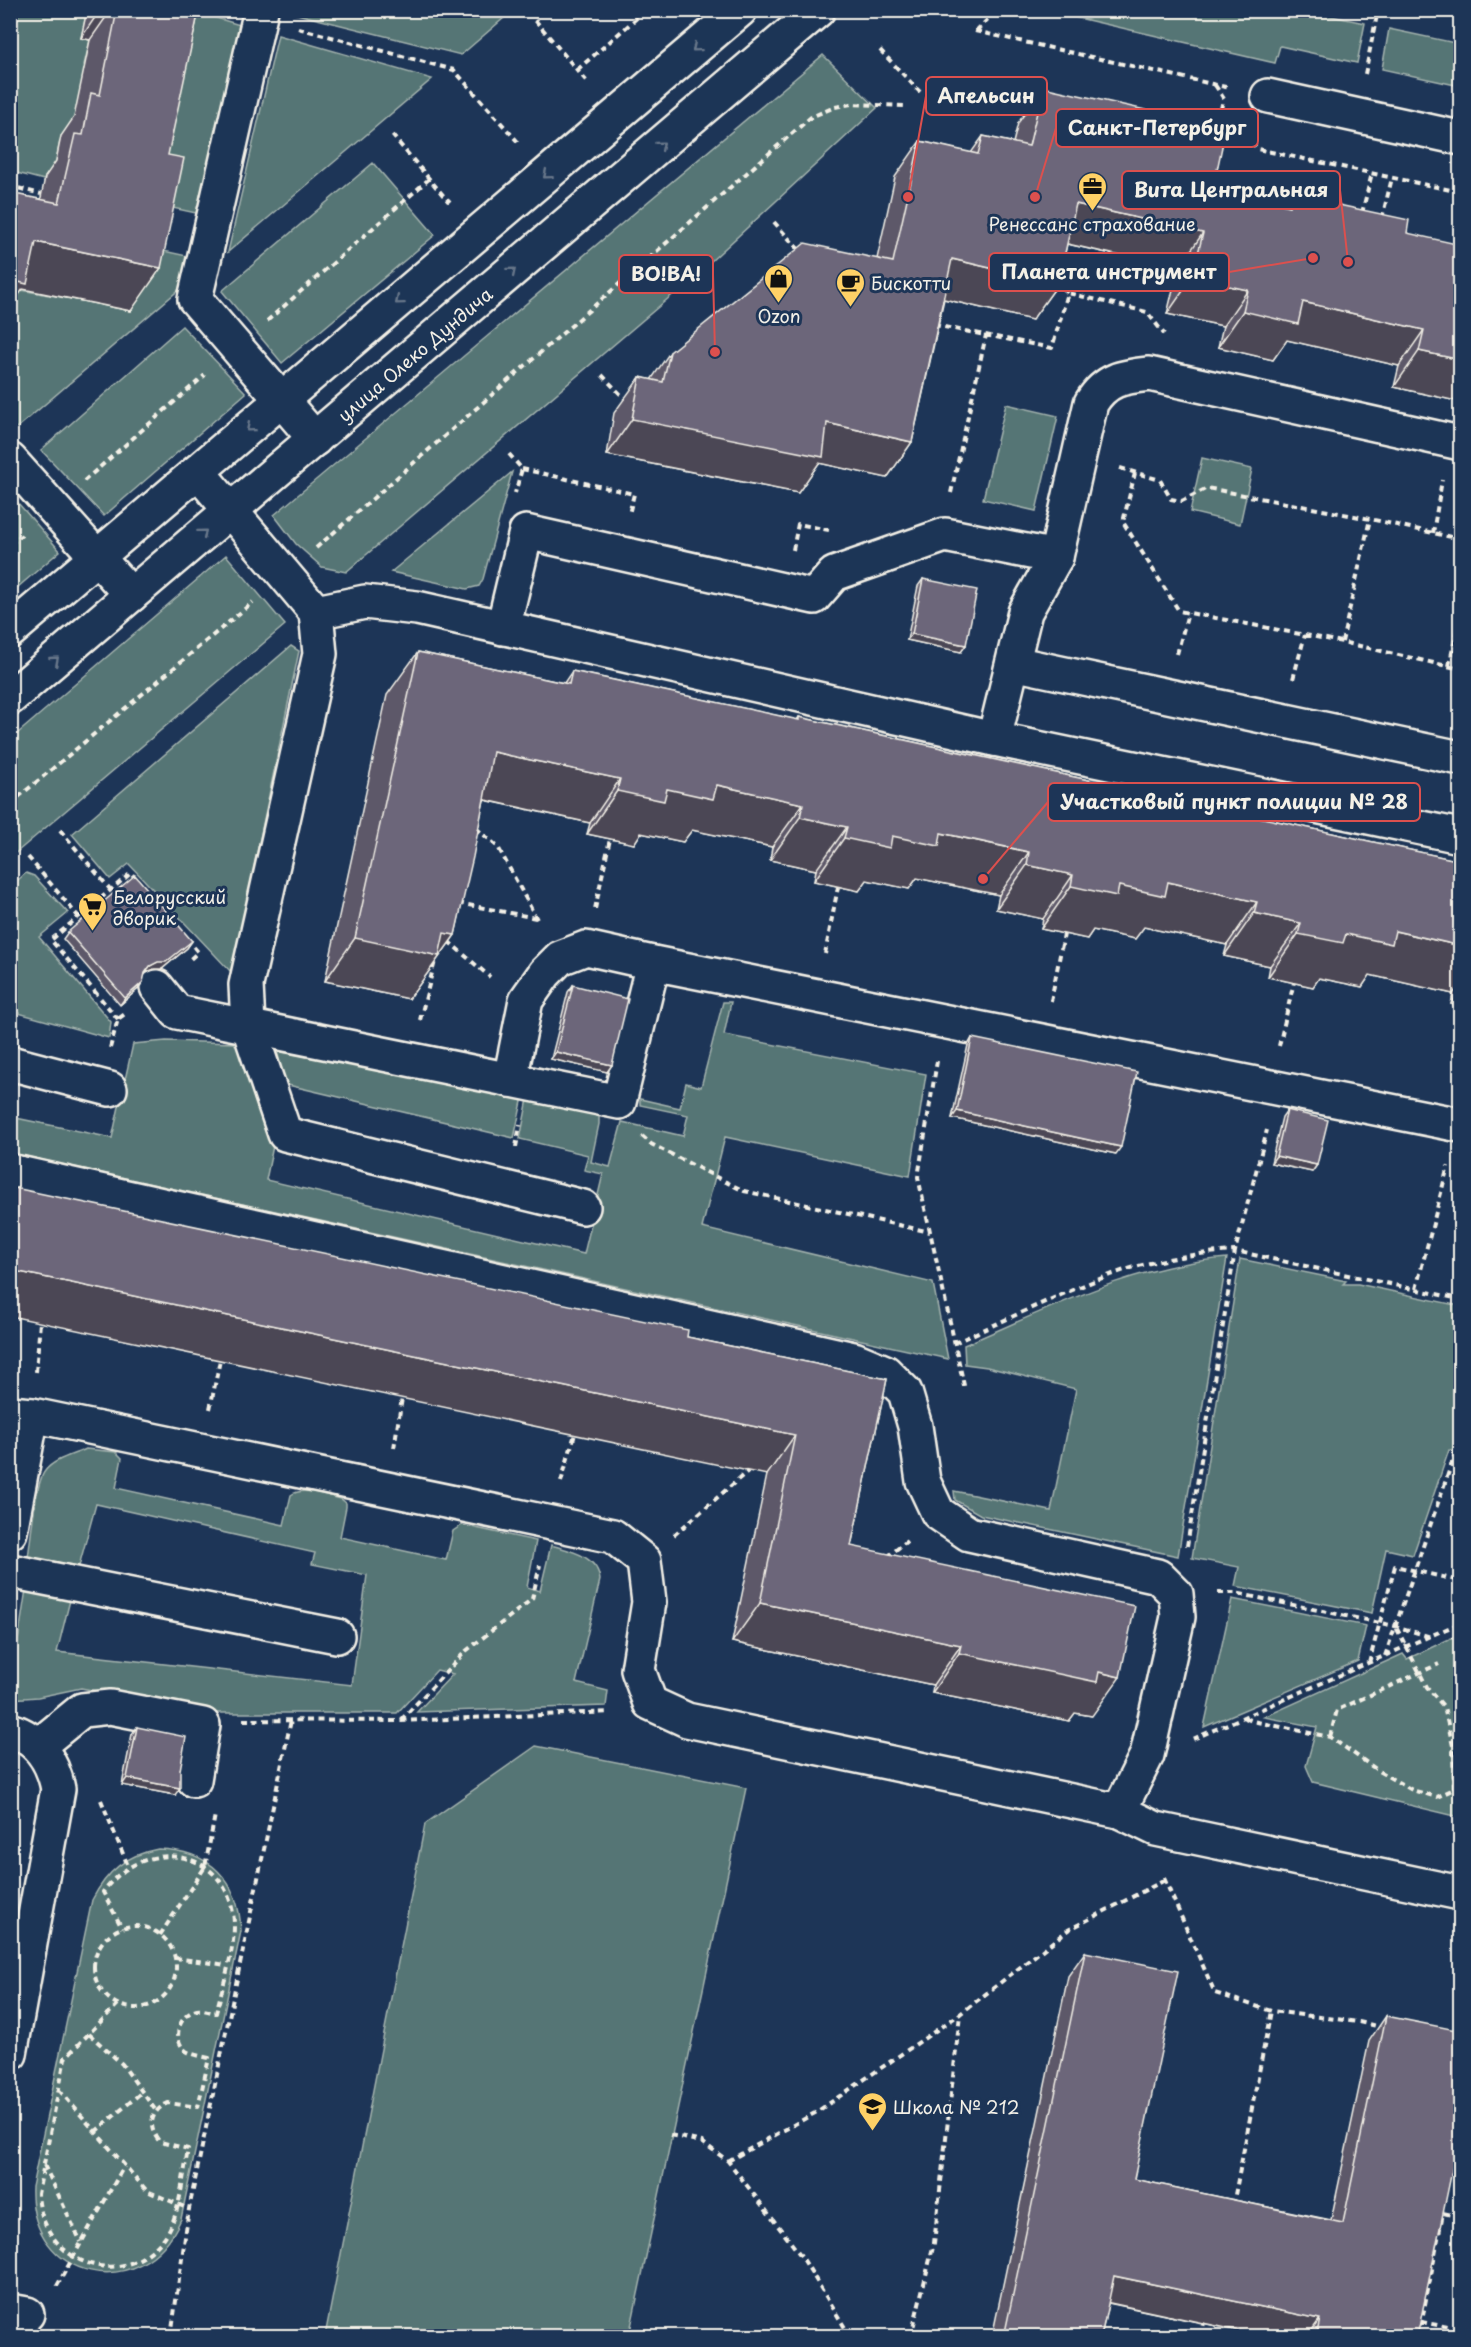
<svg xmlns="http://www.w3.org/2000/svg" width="1471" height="2347" viewBox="0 0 1471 2347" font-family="'Playpen Sans',sans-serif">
	<rect width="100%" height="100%" fill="#1d3557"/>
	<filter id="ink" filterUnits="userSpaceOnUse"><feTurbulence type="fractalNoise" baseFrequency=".0167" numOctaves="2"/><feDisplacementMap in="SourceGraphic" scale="12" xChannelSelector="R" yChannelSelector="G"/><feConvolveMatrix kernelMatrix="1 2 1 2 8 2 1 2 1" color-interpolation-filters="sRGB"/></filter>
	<g filter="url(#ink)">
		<path fill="#557574" stroke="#a4b3ae" stroke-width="1.5" d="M19 11H87L81 38 90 40 84 65 93 67 70 138 61 136 52 178 45 177 44 180 17 173 11 169 10 47Z
			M194 11 243 26 201 211 196 213 154 204Z
			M285 11H512L461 55Z
			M1307 11 1365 23 1357 63 1280 46 1275 63 1048 11Z
			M1389 29 1460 44V86L1382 69Z
			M278 35 432 79 228 252Z
			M823 55 877 108 697 274 346 572 322 567 296 544 274 515Z
			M373 163 435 235 282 363 222 291Z
			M145 247 187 256 182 287 17 428 10 423V288L76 300 79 292Z
			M182 326 246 393 104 516 41 450Z
			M1006 404 1058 416 1036 511 983 499Z
			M1202 458 1252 469 1240 524 1190 512Z
			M512 472 483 579 479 586 467 589 391 572Z
			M11 495 60 551 11 593H10Z
			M226 555 285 625 11 857V739Z
			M291 646 299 651 232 973 129 864 110 879 72 834Z
			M26 873 34 876 68 913 39 937 111 1022 109 1038 11 1011V886Z
			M723 1002H731L724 1035 926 1074 910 1176 725 1137 702 1228 933 1283 948 1359 11 1153V1117L112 1138 133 1044 166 1041 236 1043 274 1141 266 1180 584 1254 603 1174 584 1170 588 1155 520 1139 528 1099 599 1114V1124L591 1162 610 1167 622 1122 683 1136 688 1115 640 1105V1099L680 1108 686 1083 701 1087Z
			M277 1051 523 1097 514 1138 288 1085 284 1079Z
			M1227 1258 1178 1556 981 1515 955 1500 954 1491 1051 1511 1076 1389 987 1367 965 1364 964 1345C1049 1309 1133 1265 1227 1258Z
			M1240 1259 1346 1281 1343 1284H1358L1460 1306V1452L1449 1450 1413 1555 1386 1549 1372 1613 1235 1586 1239 1567 1192 1558Z
			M86 1449 116 1452 122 1458 116 1488 284 1525 291 1495C303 1486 327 1496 341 1499L346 1503V1507L340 1537 446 1560 453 1531 462 1525 536 1541 527 1587 540 1591 551 1545C571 1551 598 1556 600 1580L576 1683 608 1691 606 1706 417 1712 453 1674 437 1670 397 1713H218L81 1688 38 1697 11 1699V1686L27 1583 72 1592 57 1652 352 1685 367 1575 312 1564 315 1553 96 1504 79 1566 28 1557C31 1540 35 1483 45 1471 54 1459 73 1455 86 1449Z
			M1232 1599 1366 1626 1358 1661 1204 1727Z
			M1460 1634V1812L1455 1816 1313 1782 1306 1766 1317 1727 1264 1717 1403 1654 1407 1659Z
			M536 1746 746 1788 629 2336H325L425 1824Z
			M158 1849C210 1850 239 1880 241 1931L181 2219C142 2307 28 2280 32 2187L92 1900C107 1871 126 1855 158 1849Z"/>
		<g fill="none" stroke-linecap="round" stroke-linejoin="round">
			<defs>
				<g id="minor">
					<path d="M261 10 195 299 315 439"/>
					<path d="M1268 96 1460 138"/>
					<path d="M10 460 131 595"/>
					<path d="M198 472 316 612 365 602 417 608 994 739 1460 836"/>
					<path d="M316 612 320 654 246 985 248 1025 285 1134 583 1207"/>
					<path d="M503 628 526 532 814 597 834 574 945 535 1056 557"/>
					<path d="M10 631 740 10"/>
					<path d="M1013 663 1460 758"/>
					<path id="s1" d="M10 698 818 10"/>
					<path d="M994 739 1025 612 1056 557 1091 403C1106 379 1122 377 1149 374L1460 443"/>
					<path d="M157 987 177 1012 619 1102 653 963 1460 1125"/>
					<path d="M10 1063 110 1089"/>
					<path d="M510 1080 526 1000 545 973 560 958 586 948 653 963"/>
					<path d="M10 1171 854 1359 885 1372 905 1392 915 1426 923 1481 938 1513 969 1534 1158 1576 1176 1594 1178 1617 1147 1755 1119 1811 687 1720 650 1703 638 1670 649 1602 644 1561 613 1536 32 1415 10 1413"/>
					<path d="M10 1532 32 1415"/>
					<path d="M10 1571 337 1636"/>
					<path d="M10 1730C38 1738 53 1762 58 1789L10 2054"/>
					<path d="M38 1746 82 1710 110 1707 203 1725 194 1780"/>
					<path d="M1119 1811 1156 1829 1460 1893"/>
					<path d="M10 2311 27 2314"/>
				</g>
			</defs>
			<use href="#minor" stroke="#f4f1e8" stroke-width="38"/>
			<path stroke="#f4f1e8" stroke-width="4" stroke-dasharray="6 4.5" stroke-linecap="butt" d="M535 20 588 83
				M298 28 454 70 518 142
				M975 31 1230 88
				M976 31 997 10
				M880 50 920 92
				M577 70 646 10
				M1365 74 1378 10
				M1215 85 1226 102
				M1217 130 1223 99
				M1246 133 1257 149 1460 192
				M392 135 448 201 450 199
				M10 183 14 187 41 194
				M1362 213 1372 173
				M1382 218 1392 178
				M774 222 800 251
				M1056 281 1068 293
				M267 321 429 179
				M934 325 1052 348 1068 293 1147 312 1164 334
				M602 375 627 401
				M509 454 522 469 515 493
				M1120 468 1160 480 1171 499 1182 501 1207 488 1370 519 1460 539
				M522 469 634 494 629 514
				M1135 473 1123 522 1179 611 1342 642 1460 669
				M84 481 205 375
				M951 493 986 335
				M1433 533 1442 480
				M10 544 22 535
				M316 548 811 117 835 107 851 104 904 106
				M793 550 798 524 829 530
				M1342 642 1370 519
				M1177 654 1188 613
				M1449 666 1460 616
				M1293 679 1305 635
				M10 804 253 602
				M476 828 498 847 539 923
				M60 830 115 895
				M28 857 83 922
				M458 903 536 918
				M595 909 610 839
				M187 939 198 952 188 961
				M448 941 490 977
				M825 954 838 887
				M1051 1001 1064 934
				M118 1019 51 940 131 873 135 878
				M420 1020 435 961
				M1279 1046 1294 982
				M110 1048 118 1019 125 1014
				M937 1061 918 1177 965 1390
				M642 1136 651 1144 744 1191 930 1232
				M516 1147 520 1125
				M1416 1289 1448 1166
				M954 1343C1006 1320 1057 1295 1110 1275 1149 1261 1193 1253 1235 1251L1460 1299
				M36 1372 40 1322
				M210 1409 220 1360
				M394 1448 402 1398
				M561 1482 575 1434
				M674 1535 748 1471
				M1187 1546 1235 1251 1267 1130
				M887 1557 907 1541
				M1218 1593H1235L1395 1626 1431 1637
				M1385 1656 1456 1451
				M1369 1663 1395 1566 1460 1581
				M1245 1718 1252 1721 1330 1737 1380 1772 1412 1790 1437 1797 1454 1789 1453 1746 1444 1707 1427 1687 1396 1627
				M243 1720 401 1721 610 1712
				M401 1720 466 1651 532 1599 540 1565
				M1330 1737 1337 1710 1439 1664
				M1193 1739 1460 1623
				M101 1800 128 1866
				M1164 1878 1215 1993 1271 2011 1359 2022 1381 2027
				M94 1967a41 41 0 1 1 82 0a41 41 0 1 1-82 0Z
				M160 1935 205 1867 215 1815
				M175 1958 227 1965
				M118 2004 65 2058 38 2194C42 2262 120 2294 164 2238 180 2217 183 2176 188 2149L160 2142C147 2128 150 2111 168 2103L198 2107 209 2058C201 2056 193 2055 186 2051 171 2039 179 2014 197 2010 203 2009 210 2012 216 2013 223 1984 238 1942 233 1913 221 1844 140 1839 103 1892L122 1928
				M89 2034 122 2064 156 2111
				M59 2090 147 2191 189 2209
				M95 2132 142 2092
				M670 2135 702 2142 728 2161 802 2257 850 2336
				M728 2161 815 2113 903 2053 960 2014 1068 1930 1165 1880
				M44 2165 81 2242
				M1233 2205 1271 2011
				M57 2286 124 2166
				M1421 2322 1459 2329
				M171 2336 189 2209 291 1720
				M911 2336 934 2243 960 2015
				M1200 2336 1203 2323
				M1419 2336 1443 2213 1460 2217"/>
			<use href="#minor" stroke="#1d3557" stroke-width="33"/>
		</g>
		<path fill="#5d5869" stroke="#f4f1e8" stroke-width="1.5" d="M87 10H199L131 311 23 289 45 177 56 161 61 136 74 117 90 40 81 38Z
			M1043 87 1213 189 1285 205 1292 195 1407 233 1457 399 1456 401 1394 387 1399 366 1287 340 1273 360 1218 347 1223 326 1167 314 1178 269 1067 244 1058 284 1032 320 944 299 912 442 887 478 819 463 798 493 607 455 614 413 640 377 651 380 670 352 877 259 895 177 920 141 971 153 983 136 1013 143 1018 123Z
			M923 579 966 645 961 652 907 640 918 586Z
			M418 652 564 683 572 671 797 720 799 717 1461 861V1007L1451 1004 1453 994 1370 975 1362 987 1319 978 1313 987 1268 977 1270 966 1224 956 1227 945 1144 927 1135 939 1093 930 1087 939 1041 929 1043 919 996 909 999 895 917 878 909 889 867 880 859 891 814 881 816 870 770 860 772 847 692 830 683 842 641 833 634 844 587 834 590 823 484 800 455 935 409 999 325 981 387 695Z
			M68 932 192 941 187 948 162 969H154L145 973 138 989 120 1005 63 939Z
			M573 985 612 1065 607 1072 551 1059 568 992Z
			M972 1038 1116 1154 952 1118 968 1045Z
			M1287 1110 1317 1165 1312 1172 1271 1163 1282 1117Z
			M687 1337 887 1379 851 1546 1092 1716 1075 1713 1069 1721 932 1693 933 1685 732 1642 767 1475Z
			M137 1727 175 1795 122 1785 132 1734Z
			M1085 1952 1134 2179 1331 2220 1369 2041 1386 2016 1417 2337H1268L1108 2303 1101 2337H992L1068 1976Z"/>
		<path fill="#4c4755" stroke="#f4f1e8" stroke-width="1.5" d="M100 10H111L90 40 81 38Z
			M1076 204 1203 233 1178 269 1050 240Z
			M36 242 161 268 131 311 23 289 10 307V278Z
			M952 259 1058 284 1032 320 927 295Z
			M1192 278 1248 290 1223 326 1167 314Z
			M1303 302 1424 330 1399 366 1287 340 1273 360 1218 347 1243 311Z
			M1419 351 1461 360V400L1457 399 1456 401 1394 387Z
			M632 419 827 423 912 442 887 478 819 463 798 493 607 455Z
			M912 634 966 645 961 652 907 640Z
			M493 752 620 779 590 823 463 795Z
			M717 785 803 804 772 847 692 830 683 842 641 833 634 844 587 834 617 791 667 789Z
			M800 817 847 827 816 870 770 860Z
			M941 833 1029 852 999 895 917 878 909 889 867 880 859 891 814 881 844 838Z
			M1027 865 1073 875 1043 919 996 909Z
			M1168 882 1257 902 1227 945 1144 927 1135 939 1093 930 1087 939 1041 929 1071 886H1119Z
			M1254 913 1301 923 1270 966 1224 956Z
			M1395 931 1461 946V983L1453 994 1370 975 1362 987 1319 978 1313 987 1268 977 1298 934H1346Z
			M444 933 455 935 409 999 325 981 355 938Z
			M192 941 187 948 162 969H154L145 973 150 966Z
			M143 982 138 989 120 1005 125 998Z
			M1461 990V1007L1451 1004Z
			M556 1052 612 1065 607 1072 551 1059Z
			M957 1111 1121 1147 1116 1154 952 1118Z
			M1276 1156 1317 1165 1312 1172 1271 1163Z
			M10 1270 795 1435 767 1475 10 1316Z
			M760 1603 961 1645 933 1685 732 1642Z
			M959 1653 1099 1672 1120 1677 1092 1716 1075 1713 1069 1721 932 1693Z
			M127 1778 180 1788 175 1795 122 1785Z
			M1114 2276 1320 2319 1307 2337H1268L1096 2300Z"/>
		<path fill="#6c667a" stroke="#f4f1e8" stroke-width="1.5" d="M117 10H199L168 155 184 158 161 268 36 242 27 284 10 280V193L59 203 75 134 83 135 91 93 100 95Z
			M1043 87 1226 128 1213 189 1290 206 1292 195 1409 220 1407 233 1461 245V360L1419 351 1424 330 1303 302 1298 324 1243 311 1248 290 1192 278 1203 233 1076 204 1058 284 952 259 912 442 827 423 823 457 632 419 640 377 663 382 670 352 805 243 893 262 920 141 978 154 983 136 1029 146Z
			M923 579 977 590 966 645 912 634Z
			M418 652 569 684 572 671 799 720V717L1461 861V946L1395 931 1392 944 1346 934 1343 943 1298 934 1301 923 1254 913 1257 902 1168 882 1165 896 1119 886 1117 896 1071 886 1073 875 1027 865 1029 852 941 833 939 846 892 836 890 848 844 838 847 827 800 817 803 804 717 785 713 799 667 789 664 801 617 791 620 779 493 752 473 857 455 935 444 933 439 956 355 938Z
			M135 875 192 941 166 962H158L150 966 145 973 143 982 125 998 68 932Z
			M573 985 628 999 612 1065 556 1052Z
			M972 1038 1137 1072 1121 1147 957 1111Z
			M1287 1110 1328 1120 1317 1165 1276 1156Z
			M10 1187 688 1330 687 1337 887 1379 851 1546 1135 1606 1120 1677 1099 1672 1097 1682 959 1653 961 1645 760 1603 795 1435 10 1270Z
			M137 1727 186 1737 180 1770V1788L127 1778Z
			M1085 1952 1178 1971 1134 2179 1343 2223 1386 2016 1461 2031V2128L1417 2337H1316L1320 2319 1114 2276 1101 2337H1004Z"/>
		<defs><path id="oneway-chevron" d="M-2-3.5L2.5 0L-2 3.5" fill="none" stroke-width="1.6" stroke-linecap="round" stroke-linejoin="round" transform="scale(1.5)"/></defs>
		<g stroke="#68778a">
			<use href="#oneway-chevron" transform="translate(696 48) rotate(140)"/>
			<use href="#oneway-chevron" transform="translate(661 145) rotate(-40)"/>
			<use href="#oneway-chevron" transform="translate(547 175) rotate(140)"/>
			<use href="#oneway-chevron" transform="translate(512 271) rotate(-40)"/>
			<use href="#oneway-chevron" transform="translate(399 301) rotate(140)"/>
			<use href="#oneway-chevron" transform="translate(250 428) rotate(140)"/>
			<use href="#oneway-chevron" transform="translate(203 533) rotate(-40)"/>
			<use href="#oneway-chevron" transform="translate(55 660) rotate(-41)"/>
		</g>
	</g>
	<defs>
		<symbol id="office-pin" viewBox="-11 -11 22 30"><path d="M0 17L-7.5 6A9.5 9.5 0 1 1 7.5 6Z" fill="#ffd166" stroke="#1d3557"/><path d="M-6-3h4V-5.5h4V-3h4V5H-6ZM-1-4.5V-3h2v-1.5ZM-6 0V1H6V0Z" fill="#111"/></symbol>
		<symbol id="shop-pin" viewBox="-11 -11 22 30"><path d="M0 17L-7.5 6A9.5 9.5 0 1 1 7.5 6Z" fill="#ffd166" stroke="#1d3557"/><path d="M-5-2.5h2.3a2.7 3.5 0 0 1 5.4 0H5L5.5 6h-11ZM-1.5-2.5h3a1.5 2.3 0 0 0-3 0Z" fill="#111"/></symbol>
		<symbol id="cafe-pin" viewBox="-11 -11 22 30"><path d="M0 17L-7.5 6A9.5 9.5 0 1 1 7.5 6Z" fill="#ffd166" stroke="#1d3557"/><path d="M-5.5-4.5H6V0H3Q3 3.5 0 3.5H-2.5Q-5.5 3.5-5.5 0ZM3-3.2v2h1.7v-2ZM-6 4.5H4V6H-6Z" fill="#111"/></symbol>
		<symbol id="supermarket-pin" viewBox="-11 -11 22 30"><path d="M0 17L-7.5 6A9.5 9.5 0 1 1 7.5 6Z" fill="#ffd166" stroke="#1d3557"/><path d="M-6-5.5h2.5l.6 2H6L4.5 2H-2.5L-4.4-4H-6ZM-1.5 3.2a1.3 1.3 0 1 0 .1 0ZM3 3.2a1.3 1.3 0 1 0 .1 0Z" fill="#111"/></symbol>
		<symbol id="school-pin" viewBox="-11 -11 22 30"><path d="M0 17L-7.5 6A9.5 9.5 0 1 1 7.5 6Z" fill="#ffd166" stroke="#1d3557"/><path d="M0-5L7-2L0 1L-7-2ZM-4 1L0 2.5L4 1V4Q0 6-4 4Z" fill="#111"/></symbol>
	</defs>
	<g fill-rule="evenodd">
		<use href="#office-pin" x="1076" y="170" width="33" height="45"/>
		<use href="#shop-pin" x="762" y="262" width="33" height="45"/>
		<use href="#cafe-pin" x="834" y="266" width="33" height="45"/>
		<use href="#supermarket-pin" x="76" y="890" width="33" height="45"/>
		<use href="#school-pin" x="856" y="2090" width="33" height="45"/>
	</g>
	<g text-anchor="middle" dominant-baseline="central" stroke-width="6" stroke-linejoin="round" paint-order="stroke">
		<g font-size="18" fill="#f4f1e8" stroke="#1d3557" text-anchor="start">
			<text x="1092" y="223" text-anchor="middle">Ренессанс страхование</text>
			<text x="871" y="282">Бискотти</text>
			<text x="779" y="315" text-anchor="middle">Ozon</text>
			<text x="113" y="896">Белорусский<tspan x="113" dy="21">дворик</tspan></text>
			<text x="893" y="2106">Школа № 212</text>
		</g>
		<g font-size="18" fill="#f4f1e8" stroke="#1d3557">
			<text stroke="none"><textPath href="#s1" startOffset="531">улица Олеко Дундича</textPath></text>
		</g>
	</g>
	<path fill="none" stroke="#dc504e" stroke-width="2" d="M908 197L926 96M1035 197L1056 128M1348 262L1340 190M1313 258L1229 272M715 352L713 274M983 879L1048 802"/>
	<g fill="#dc504e" stroke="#1d3557" stroke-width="2">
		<circle cx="908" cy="197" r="6"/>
		<circle cx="1035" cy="197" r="6"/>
		<circle cx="1348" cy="262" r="6"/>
		<circle cx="1313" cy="258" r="6"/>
		<circle cx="715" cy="352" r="6"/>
		<circle cx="983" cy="879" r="6"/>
	</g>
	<g fill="#1d3557" stroke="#dc504e" stroke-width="2">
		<rect x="926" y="77" width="121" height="38" rx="6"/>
		<rect x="1056" y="109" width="202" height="38" rx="6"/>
		<rect x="1122" y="171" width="218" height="38" rx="6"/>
		<rect x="989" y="253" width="240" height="38" rx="6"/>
		<rect x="619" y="255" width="94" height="38" rx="6"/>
		<rect x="1048" y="783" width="372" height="38" rx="6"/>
	</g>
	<g font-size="20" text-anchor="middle" font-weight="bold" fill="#f4f1e8">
		<text x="986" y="103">Апельсин</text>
		<text x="1157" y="135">Санкт-Петербург</text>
		<text x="1231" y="197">Вита Центральная</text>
		<text x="1109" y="279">Планета инструмент</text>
		<text x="666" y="281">ВО!ВА!</text>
		<text x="1234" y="809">Участковый пункт полиции № 28</text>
	</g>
	<rect width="1471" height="2347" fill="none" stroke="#1d3557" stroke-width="36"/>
	<rect x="18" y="18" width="1435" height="2311" fill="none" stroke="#f4f1e8" stroke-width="2" filter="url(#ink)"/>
</svg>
